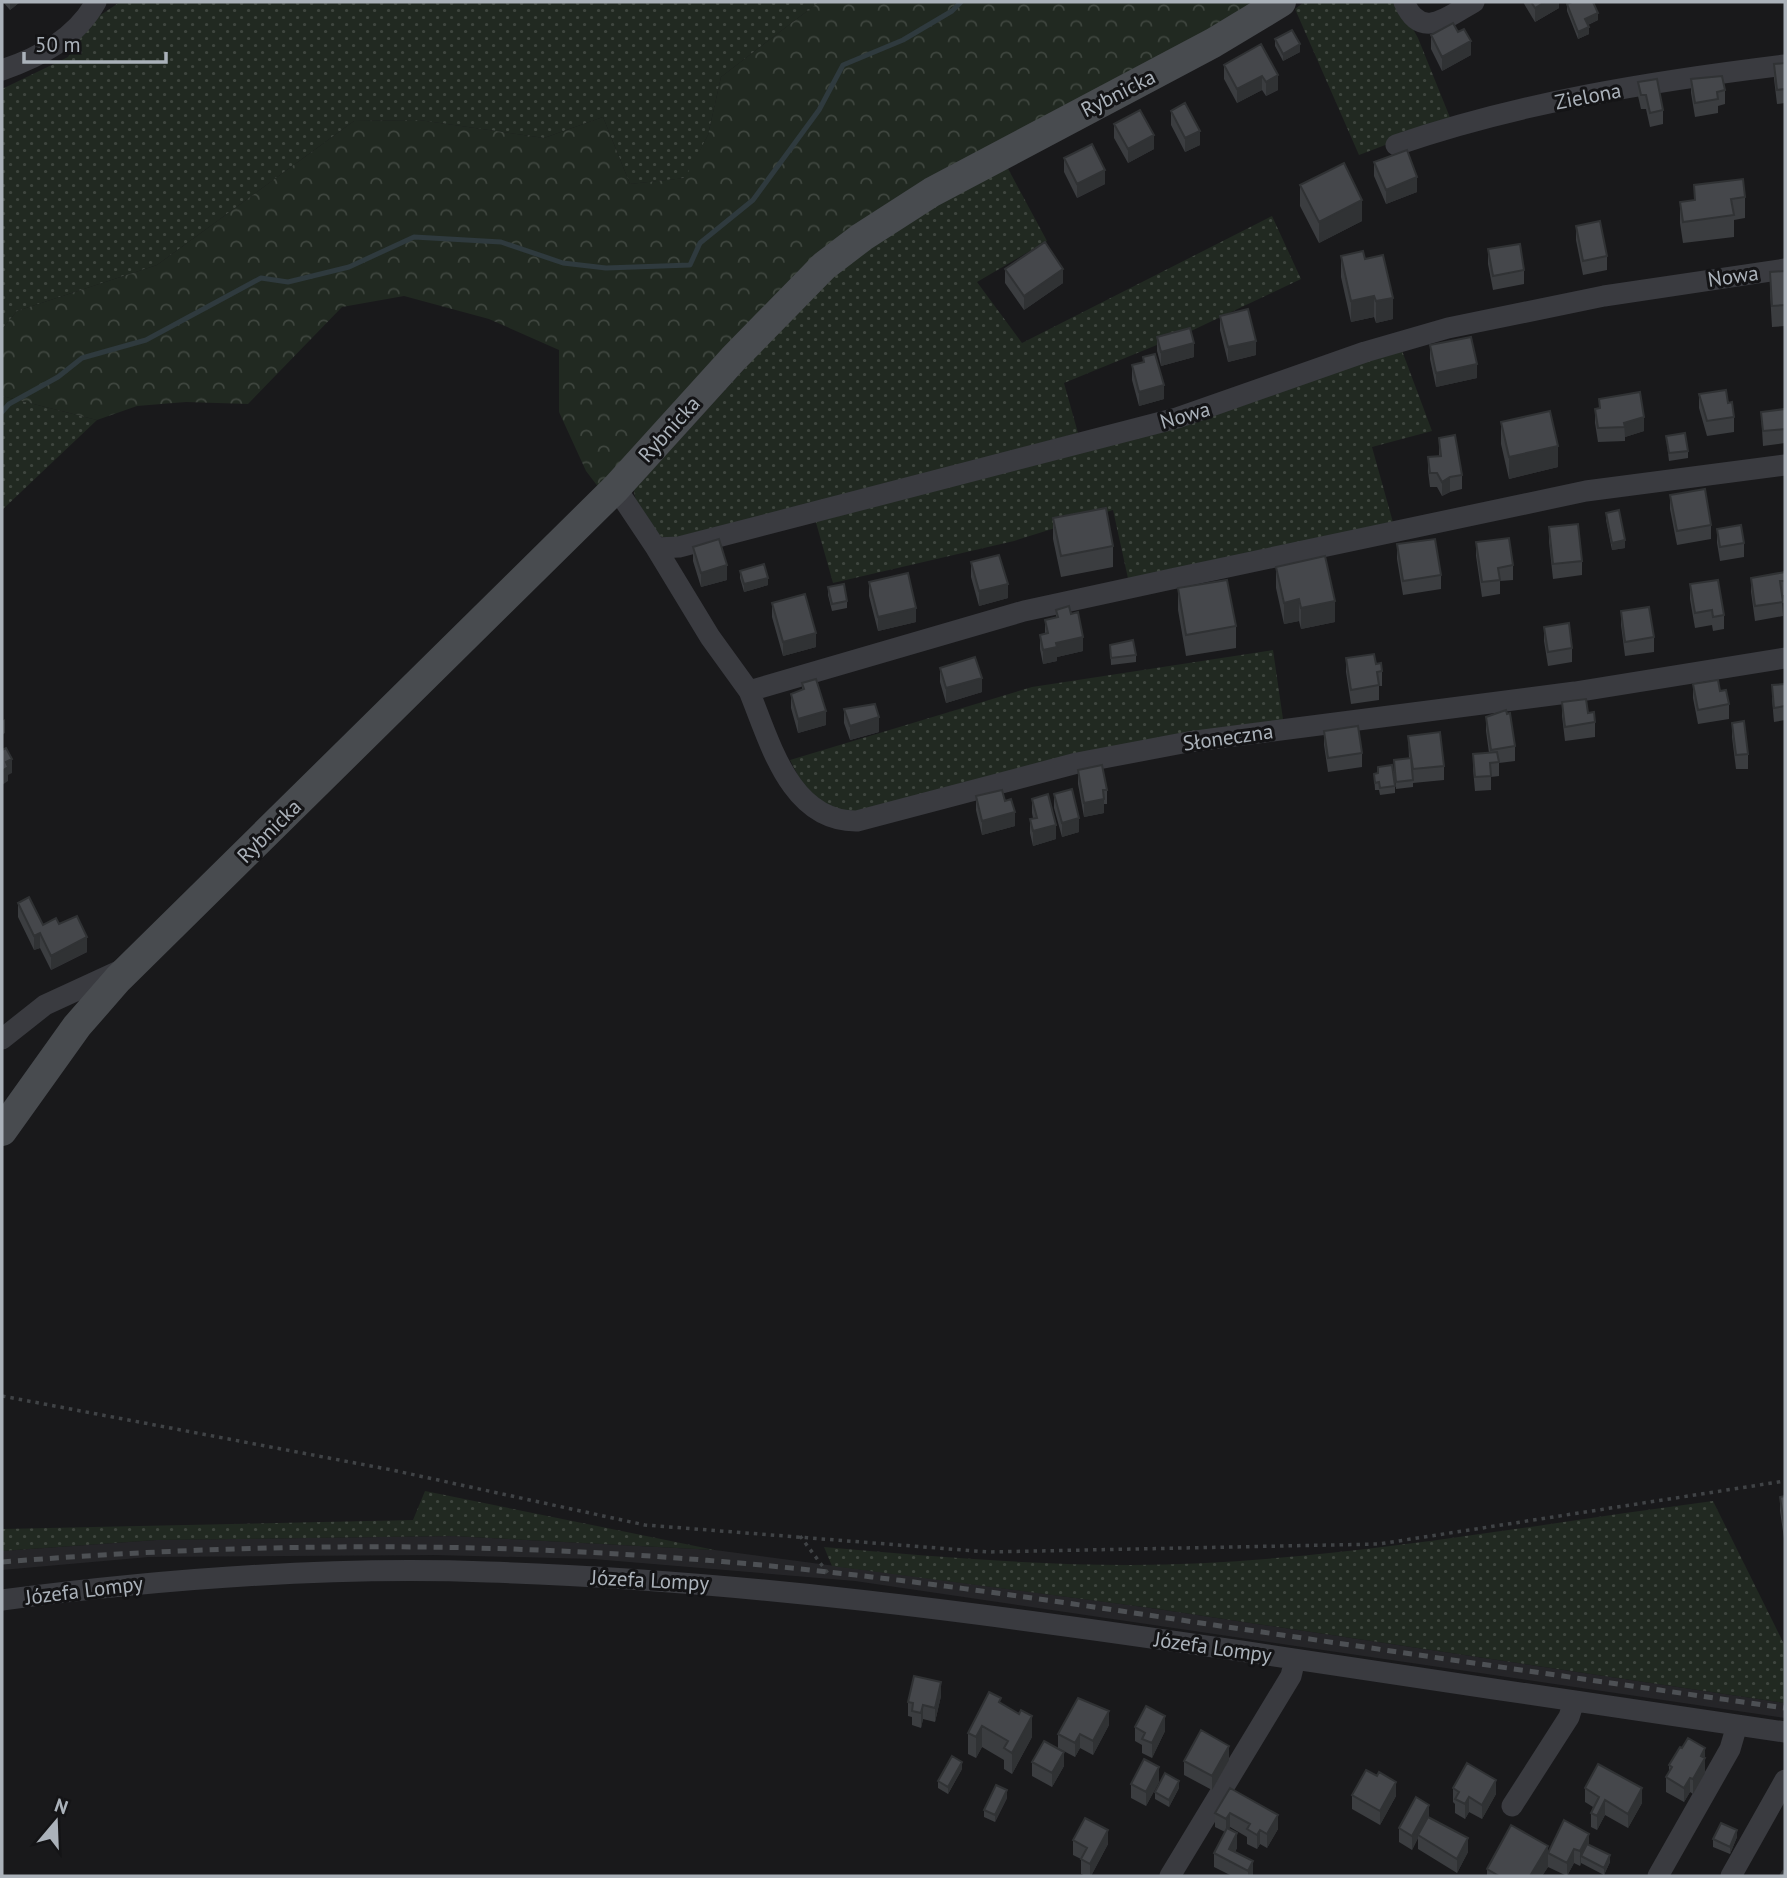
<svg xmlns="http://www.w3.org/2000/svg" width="1787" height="1878" viewBox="0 0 1787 1878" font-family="'PT Sans',sans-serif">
	<defs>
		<pattern id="grass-dots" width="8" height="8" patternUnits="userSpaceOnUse" patternTransform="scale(1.75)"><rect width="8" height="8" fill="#212921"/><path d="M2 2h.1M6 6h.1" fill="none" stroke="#3f463f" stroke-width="1.8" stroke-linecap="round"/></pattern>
		<pattern id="forest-crowns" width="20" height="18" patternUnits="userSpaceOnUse" patternTransform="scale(1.75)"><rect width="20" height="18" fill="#212921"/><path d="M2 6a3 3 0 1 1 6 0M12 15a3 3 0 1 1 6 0" fill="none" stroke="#3f463f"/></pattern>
	</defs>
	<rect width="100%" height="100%" fill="#19191b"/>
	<path fill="#252528" d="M453 1536 715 1550 1151 1608 1785 1703V1718L855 1581 593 1559 435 1555 149 1557 2 1570V1551L156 1540Z"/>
	<path fill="url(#grass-dots)" d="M120 2H819L721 77 708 135 686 178 630 184 603 117 544 138 419 120 354 121 157 265 17 311 2 329V89L68 57 87 24Z
		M1304 2H1398L1418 38 1451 120 1359 155 1295 9Z
		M1005 163 1047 241 977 282 1022 343 1272 216 1301 279 1191 331 1064 383 1078 433 685 538C678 538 668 539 662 537 650 531 634 502 634 490L837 267Z
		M1401 348 1432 431 1372 447 1394 526 1129 583 1113 510 1014 541 833 583 815 519Z
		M2 396 97 420 2 510Z
		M1273 650 1284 726 848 815 820 807 803 785 790 760 1032 687Z
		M425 1491 715 1550 453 1536 156 1540 2 1551V1529L413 1520Z
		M1713 1501 1785 1646V1703L1151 1608 832 1566 824 1547C926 1556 1028 1565 1130 1565 1324 1564 1521 1526 1713 1501Z"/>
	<path fill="url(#forest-crowns)" d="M819 2H1270L901 201 599 488 586 471 559 412V350L489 319 404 296 342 307 248 404 186 402 137 406 97 420 2 396V329L17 311 157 265 354 121 419 120 544 138 603 117 630 184 685 178 708 135 721 77Z"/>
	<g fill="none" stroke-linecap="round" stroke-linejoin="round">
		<path stroke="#2f3a3e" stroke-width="5" d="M2 412 9 404 58 377 82 358 146 340 261 278 288 282 349 267 414 237 501 242 563 263 606 268 690 265 700 243 753 200 819 110 843 65 903 40 952 11 961 2"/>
		<path stroke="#404346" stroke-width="3.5" stroke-dasharray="3.5 5" stroke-linecap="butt" d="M2 1396 392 1470 645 1525 988 1552 1379 1544 1785 1481
			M800 1536 830 1576"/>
		<path stroke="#3a3b40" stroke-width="21" d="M1404 2C1421 41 1447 17 1474 2
			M2 70C40 57 76 38 96 2
			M1396 145C1521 102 1654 81 1785 65
			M616 488 656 548 679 547 1177 418 1365 352 1448 328 1604 296 1785 269
			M656 548 710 637 749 691 1024 611 1176 578 1586 491 1785 465
			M749 691C770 742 790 822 857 821L1077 763 1188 742 1575 692 1785 658
			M2 1039 45 1005 121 970
			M2 1600C162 1579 325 1566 488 1572 741 1580 990 1614 1241 1651 1422 1678 1604 1706 1785 1732
			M1512 1806 1569 1717 1574 1701
			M1170 1876 1291 1676 1295 1659
			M1658 1876 1730 1749 1737 1725
			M1731 1876 1785 1780"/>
		<path stroke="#484b4f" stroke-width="30" d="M2 1131 77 1026 118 979 616 488 733 359 824 266 862 237 932 192 1213 43 1281 2"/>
		<path stroke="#4d5054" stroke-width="5" stroke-dasharray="9 7" stroke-linecap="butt" d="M2 1562C226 1544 453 1541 677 1558 857 1571 1036 1598 1214 1625 1405 1653 1595 1681 1785 1708"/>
	</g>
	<path fill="#3b3d40" d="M3 2H20L10 10Z
		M1523 2H1559V8L1535 22Z
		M1567 4 1598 20 1588 25 1589 34 1578 39 1567 11Z
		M1431 35 1471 55 1442 71 1431 49Z
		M1275 39 1300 52 1283 61 1275 46Z
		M1261 44 1278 90 1266 96 1262 90 1237 103 1224 79V65Z
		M1785 63V103L1777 104 1774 79V64Z
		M1691 79 1725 90V104L1718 106V113L1695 117 1691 93Z
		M1638 82 1663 110V124L1650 127 1646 109H1641L1638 96Z
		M1171 111 1200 145 1185 152 1171 125Z
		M1114 124 1154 149 1128 163 1114 138Z
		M1064 158 1105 184 1077 198 1064 172Z
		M1374 162 1417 192 1386 204 1374 176Z
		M1300 185 1362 221 1319 243 1300 206Z
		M1694 185 1745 197V218L1734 220V237L1683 243 1680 223V202L1694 200Z
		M1576 226 1607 256V270L1583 275 1576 240Z
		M1488 249 1524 270V284L1493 290 1488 264Z
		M1341 256 1365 259 1393 319 1376 323 1374 317 1351 322 1341 277Z
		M1005 269 1063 283 1024 310 1005 283Z
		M1785 271V326L1772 327 1770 293V272Z
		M1220 316 1256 355 1228 362 1220 330Z
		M1157 337 1194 357 1161 366 1157 351Z
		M1430 345 1477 378 1436 387 1430 359Z
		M1143 357 1164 399 1139 406 1132 380V365L1143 362Z
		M1699 394 1728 403 1734 417V432L1707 436 1699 408Z
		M1599 399 1644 431 1625 437V441L1598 442 1595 423V409L1599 408Z
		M1785 409V443L1763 446 1761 412Z
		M1501 422 1558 467 1509 479 1501 444Z
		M1666 436 1688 451V458L1669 461Z
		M1439 438 1462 475V489L1450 492 1442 496 1437 487H1430L1428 471V457L1439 456Z
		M1670 495 1711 525V539L1677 545 1670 509Z
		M1606 513 1625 548 1612 550 1606 520Z
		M1053 518 1113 546V567L1061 577 1053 539Z
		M1549 527 1582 561V575L1553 579 1549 542Z
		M1717 529 1744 543V557L1720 561 1717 543Z
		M1476 542 1513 565V580L1500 581V594L1482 597 1476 556Z
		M1397 544 1441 575V589L1403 595 1397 559Z
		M693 547 727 580 701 587 693 561Z
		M971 562 1008 598 979 606 971 577Z
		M1276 567 1335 622 1301 629 1299 621 1284 624 1276 588Z
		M740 571 768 585 744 592 740 578Z
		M1785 572V595H1782L1783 616 1755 621 1751 592V578Z
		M869 582 916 622 878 631 869 596Z
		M1690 584 1724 615V629L1713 631 1712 625 1695 628 1690 599Z
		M828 587 847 601V608L832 611 828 595Z
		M1178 588 1236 626V648L1186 656 1178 610Z
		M772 603 816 647 783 656 772 617Z
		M1056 610 1071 614 1083 651 1057 657V661L1043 664 1040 649V635L1045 633V620L1056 617Z
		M1621 611 1654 637V652L1625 656 1621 625Z
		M1544 627 1572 648V662L1548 666 1544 641Z
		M1110 645 1136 655V662L1111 665Z
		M1346 658 1376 664 1382 671V686H1379V700L1351 704 1346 672Z
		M940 668 982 692 946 703 940 682Z
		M802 683 826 725 798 733 791 708V694L802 690Z
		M1693 684 1729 704V719L1698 724 1693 698Z
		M1785 684V720L1774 722 1772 699V685Z
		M1562 702 1595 722V737L1565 741 1562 716Z
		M844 709 879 732 850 740 844 723Z
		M1486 717 1515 746V761L1499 763V776L1491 777V790L1475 791 1473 769V754L1489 753 1486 731Z
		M1732 723 1748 754V769H1736L1732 737Z
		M1324 731 1362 753V767L1328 772 1324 745Z
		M1408 736 1444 766V780L1413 783V787L1396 789 1394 760 1409 758Z
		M1378 767 1395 786V793L1380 795 1379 790H1375L1374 774 1378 773Z
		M1078 770 1107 790V804H1104V813L1084 817 1078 784Z
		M1054 794 1079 832 1062 837 1054 808Z
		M976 796 1005 801 1015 826 982 835 976 810Z
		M1032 799 1056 839 1033 846 1030 833V819L1033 818 1032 813Z
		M18 903 43 925 59 924 87 952 51 970 40 948 34 950 18 917Z
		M1785 1496V1545L1780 1511V1497Z
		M941 1696 935 1722 923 1719 921 1728 912 1725V1717L908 1716V1702Z
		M1001 1704 1032 1737 1012 1774 1004 1769V1760L982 1747 976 1758 968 1754V1733Z
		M1109 1725 1093 1755 1080 1748 1075 1757 1058 1748V1734Z
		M1135 1727 1165 1731 1152 1758 1142 1753V1745L1135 1741Z
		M1682 1748H1705V1773L1693 1794 1690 1792 1684 1802 1666 1792V1777L1669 1773V1765Z
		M1229 1760 1212 1790 1184 1775V1761Z
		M1032 1762 1064 1766 1052 1787 1032 1776Z
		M962 1769 948 1794 938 1788V1781Z
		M1377 1776 1396 1796 1380 1825 1352 1809V1795Z
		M1159 1782 1146 1806 1131 1798V1784Z
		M1179 1788 1169 1807 1155 1799V1792Z
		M1230 1788 1278 1829 1267 1848 1260 1844 1257 1849 1247 1844V1837L1230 1827 1228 1829 1237 1848 1235 1852 1253 1875V1876H1232L1214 1867V1853L1225 1832 1215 1827V1813Z
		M1453 1788 1496 1794 1482 1819 1469 1812 1465 1819 1455 1813V1804L1453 1802Z
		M1585 1788 1642 1803 1628 1828 1605 1815 1597 1830 1591 1827V1813L1593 1807 1585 1802Z
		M1007 1798 995 1822 984 1817V1810Z
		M1429 1818 1468 1852 1457 1873 1418 1849V1838L1412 1850 1399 1842V1828Z
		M1737 1837 1730 1854 1713 1847V1839Z
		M1073 1840 1108 1844 1091 1876H1086L1081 1874V1859L1073 1855Z
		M1589 1845 1610 1862 1604 1875 1581 1863 1580 1866 1574 1863 1567 1876 1548 1867 1542 1876H1487V1869L1548 1853Z"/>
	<path fill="#303234" d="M10 2H20L10 10Z
		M1545 2H1559V8L1535 22V8Z
		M1598 13V20L1585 26V19Z
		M1589 27V34L1578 39V32Z
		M1471 41V55L1442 71V57Z
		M1300 44V52L1283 61V54Z
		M1278 75V90L1266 96V82Z
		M1262 76V90L1237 103V89Z
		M1200 131V145L1185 152V138Z
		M1154 135V149L1128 163V149Z
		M1105 170V184L1077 198V184Z
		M1417 177V192L1386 204V190Z
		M1362 200V221L1319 243V222Z
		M1063 269V283L1024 310V296Z
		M1374 296V317L1351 322V301Z
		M1393 298V319L1376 323V301Z
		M1256 341V355L1228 362V347Z
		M1194 343V357L1161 366V352Z
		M1477 364V378L1436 387V373Z
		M1164 385V399L1139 406V392Z
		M1644 417V431L1625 437 1624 423Z
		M1558 446V467L1509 479V457Z
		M1450 477V492L1442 496V482Z
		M1625 540V548L1612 550V543Z
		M727 565V580L701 587V573Z
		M768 578V585L744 592V584Z
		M1008 584V598L979 606V591Z
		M1299 599V621L1284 624V603Z
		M1335 601V622L1301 629V608Z
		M916 608V622L878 631V617Z
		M816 633V647L783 656V642Z
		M1083 637V651L1057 657V661L1043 664V650L1056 643Z
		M982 678V692L946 703V688Z
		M826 711V725L798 733V719Z
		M879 717V732L850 740V726Z
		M5 719V733L2 735V721Z
		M12 759V773L8 775V781L2 785V771L6 762Z
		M1104 799V813L1084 817V803Z
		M1015 812V826L982 835V821Z
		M1079 818V832L1062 837V823Z
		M1056 825V839L1033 846V831Z
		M40 933V948L34 950V936Z
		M87 937V952L51 970V956Z
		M941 1682V1696L935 1722V1708Z
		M923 1705V1719L921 1728V1713Z
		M1109 1711V1725L1093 1755V1741Z
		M1032 1716V1737L1012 1774V1753Z
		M1165 1716V1731L1152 1758V1743Z
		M982 1726V1747L976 1758V1737Z
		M1080 1734V1748L1075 1757V1743Z
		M1229 1746V1760L1212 1790V1776Z
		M1705 1748V1773L1693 1794V1779L1701 1756Z
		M1064 1752V1766L1052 1787V1773Z
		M962 1762V1769L948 1794V1787Z
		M1159 1767V1782L1146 1806V1792Z
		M1690 1778V1792L1684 1802V1788Z
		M1496 1780V1794L1482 1819V1805Z
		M1179 1781V1788L1169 1807V1800Z
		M1396 1782V1796L1380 1825V1811Z
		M1642 1788V1803L1628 1828V1814Z
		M1007 1790V1798L995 1822V1815Z
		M1469 1797V1812L1465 1819V1804Z
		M1605 1800V1815L1597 1830V1816Z
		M1429 1805V1819L1418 1835V1838L1412 1850V1836Z
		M1230 1813V1827L1226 1833V1819Z
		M1278 1815V1829L1267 1848V1834Z
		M1108 1830V1844L1091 1876H1090V1864Z
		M1260 1830V1844L1257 1849V1835Z
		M1737 1830V1837L1730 1854V1847Z
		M1237 1833V1848L1229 1863V1849Z
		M1589 1834V1848L1581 1856V1863L1580 1866V1851Z
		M1468 1838V1852L1457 1873V1859Z
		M1548 1846V1867L1542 1876H1530Z
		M1574 1849V1863L1567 1876V1863Z
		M1610 1855V1862L1604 1875V1868Z
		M1253 1861V1876H1248V1871Z"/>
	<path fill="#45474b" stroke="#303234" stroke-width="2" d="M1531 2H1545L1535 8Z
		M1572 2H1593L1598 13 1585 19 1589 27 1578 32 1567 4Z
		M1453 23 1458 32 1464 29 1471 41 1442 57 1431 35Z
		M1292 30 1300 44 1283 54 1275 39Z
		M1261 44 1278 75 1266 82 1262 76 1237 89 1224 65Z
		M1785 63V89L1777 90 1774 64Z
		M1722 76 1725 90 1717 92 1718 99 1695 103 1691 79Z
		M1657 79 1663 110 1650 113 1646 95H1641L1638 82Z
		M1185 103 1200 131 1185 138 1171 111Z
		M1140 110 1154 135 1128 149 1114 124Z
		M1092 144 1105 170 1077 184 1064 158Z
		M1407 150 1417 177 1386 190 1374 162Z
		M1344 163 1362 200 1319 222 1300 185Z
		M1743 179 1745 197 1731 199 1734 215 1683 222 1680 202 1695 200 1694 185Z
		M1600 221 1607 256 1583 261 1576 226Z
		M1045 242 1063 269 1024 296 1005 269Z
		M1520 244 1524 270 1493 276 1488 249Z
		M1363 251 1365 259 1383 255 1393 298 1376 301 1374 296 1351 301 1341 256Z
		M1785 271V305L1772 306 1770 272Z
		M1248 309 1256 341 1228 347 1220 316Z
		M1190 328 1194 343 1161 352 1157 337Z
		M1471 337 1477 364 1436 373 1430 345Z
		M1155 354 1164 385 1139 392 1132 365 1144 362 1143 357Z
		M1726 390 1728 403 1732 402 1734 417 1707 421 1699 394Z
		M1640 392 1644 417 1624 423 1625 427 1598 428 1595 409 1600 408 1599 399Z
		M1785 409V429L1763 431 1761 412Z
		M1550 411 1558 446 1509 457 1501 422Z
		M1685 433 1688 451 1669 453 1666 436Z
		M1455 435 1462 475 1450 477 1442 482 1437 473H1430L1428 457 1441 456 1439 438Z
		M1705 489 1711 525 1677 531 1670 495Z
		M1106 508 1113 546 1061 556 1053 518Z
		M1619 510 1625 540 1612 543 1606 513Z
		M1578 524 1582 561 1553 564 1549 527Z
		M1741 525 1744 543 1720 547 1717 529Z
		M1509 538 1513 565 1498 568 1500 580 1482 582 1476 542Z
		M719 539 727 565 701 573 693 547Z
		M1435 539 1441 575 1403 581 1397 544Z
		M999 555 1008 584 979 591 971 562Z
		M1325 556 1335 601 1301 608 1299 599 1284 603 1276 567Z
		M764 564 768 578 744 584 740 571Z
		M1785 572V581H1780L1783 602 1755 606 1751 578Z
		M908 573 916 608 878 617 869 582Z
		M1227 580 1236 626 1186 635 1178 588Z
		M1718 580 1724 615 1713 617 1712 610 1695 613 1690 584Z
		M844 584 847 601 832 604 828 587Z
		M805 594 816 633 783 642 772 603Z
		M1069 606 1071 614 1078 612 1083 637 1056 643 1057 647 1043 650 1040 635 1048 633 1045 620 1058 617 1056 610Z
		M1649 607 1654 637 1625 642 1621 611Z
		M1569 623 1572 648 1548 652 1544 627Z
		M1133 640 1136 655 1111 658 1110 645Z
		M1374 654 1376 664 1381 663 1382 671 1377 672 1379 685 1351 690 1346 658Z
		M975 657 982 678 946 688 940 668Z
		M816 679 826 711 798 719 791 694 804 689 802 683Z
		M1718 680 1720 691 1726 690 1729 704 1698 710 1693 684Z
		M1785 684V706L1774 708 1772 685Z
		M1586 699 1588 713 1594 712 1595 722 1565 727 1562 702Z
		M875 704 879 717 850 726 844 709Z
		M1506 710 1507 714 1510 713 1515 746 1491 750 1486 717Z
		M1744 721 1748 754 1736 755 1732 723Z
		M1358 726 1362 753 1328 758 1324 731Z
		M1440 732 1444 766 1413 769 1408 736Z
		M6 748 12 759 6 762 8 767 2 771V750Z
		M1497 752 1499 762 1490 763 1491 776 1475 777 1473 754Z
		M1411 758 1413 780 1396 782 1394 760Z
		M1102 765 1107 790H1103L1104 799 1084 803 1078 770Z
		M1392 765 1395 786 1380 788 1379 782 1375 783 1374 774 1378 773V767Z
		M1072 789 1079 818 1062 823 1054 794Z
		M1002 790 1005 801 1011 799 1015 812 982 821 976 796Z
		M1048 794 1056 825 1033 831 1030 819 1037 818 1032 799Z
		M29 897 43 925 56 918 59 924 77 916 87 937 51 956 40 933 34 936 18 903Z
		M1785 1496V1531L1780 1497Z
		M914 1676 941 1682 935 1708 923 1705 921 1713 912 1711 913 1703 908 1702Z
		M989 1692 1001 1698 999 1702 1019 1714 1021 1710 1032 1716 1012 1753 1004 1748 1008 1741 982 1726 976 1737 968 1733Z
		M1078 1698 1109 1711 1093 1741 1080 1734 1075 1743 1058 1734Z
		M1146 1706 1165 1716 1152 1743 1142 1739 1145 1733 1135 1727Z
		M1201 1730 1229 1746 1212 1776 1184 1761Z
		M1688 1738 1705 1748 1701 1756 1705 1758 1693 1779 1690 1778 1684 1788 1666 1777 1672 1767 1669 1765 1680 1747 1682 1748Z
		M1044 1741 1064 1752 1052 1773 1032 1762Z
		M952 1756 962 1762 948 1787 938 1781Z
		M1144 1759 1159 1767 1146 1792 1131 1784Z
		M1467 1763 1496 1780 1482 1805 1469 1797 1465 1804 1455 1799 1459 1792 1453 1788Z
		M1598 1764 1642 1788 1628 1814 1605 1800 1597 1816 1591 1813 1599 1797 1585 1788Z
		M1366 1770 1377 1776 1379 1772 1396 1782 1380 1811 1352 1795Z
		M1165 1773 1179 1781 1169 1800 1155 1792Z
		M996 1785 1007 1790 995 1815 984 1810Z
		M1230 1788 1278 1815 1267 1834 1260 1830 1257 1835 1247 1829 1250 1824 1230 1813 1226 1819 1215 1813Z
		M1416 1797 1429 1805 1412 1836 1399 1828Z
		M1428 1817 1468 1838 1457 1859 1418 1835Z
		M1085 1818 1108 1830 1090 1864 1081 1859 1087 1848 1073 1840Z
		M1564 1820 1589 1834 1580 1851 1574 1849 1567 1863 1548 1853Z
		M1721 1823 1737 1830 1730 1847 1713 1839Z
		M1511 1825 1548 1846 1530 1876H1499L1487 1869Z
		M1227 1828 1237 1833 1229 1849 1253 1861 1248 1871 1214 1853Z
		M1587 1844 1610 1855 1604 1868 1581 1856Z
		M1783 1871 1785 1872V1876H1780Z"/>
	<g text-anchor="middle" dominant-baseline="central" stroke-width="6" stroke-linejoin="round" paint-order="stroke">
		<g font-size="21" fill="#abb2ba" stroke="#141416">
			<text transform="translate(1118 93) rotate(-27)">Rybnicka</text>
			<text transform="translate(1588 96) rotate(-11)">Zielona</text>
			<text transform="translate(1733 276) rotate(-8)">Nowa</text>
			<text transform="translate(1185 415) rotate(-16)">Nowa</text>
			<text transform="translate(669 429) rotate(-48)">Rybnicka</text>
			<text transform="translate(1228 737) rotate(-8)">Słoneczna</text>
			<text transform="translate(269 831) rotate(-45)">Rybnicka</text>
			<text transform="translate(650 1580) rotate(3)">Józefa Lompy</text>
			<text transform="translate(84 1590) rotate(-7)">Józefa Lompy</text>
			<text transform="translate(1213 1647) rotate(8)">Józefa Lompy</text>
		</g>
	</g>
	<rect width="1787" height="1878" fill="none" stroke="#abb2ba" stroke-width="7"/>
	<g transform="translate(56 1822) rotate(19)" stroke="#141416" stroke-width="5" paint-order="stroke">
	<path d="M0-5L12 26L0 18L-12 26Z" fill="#abb2ba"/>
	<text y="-10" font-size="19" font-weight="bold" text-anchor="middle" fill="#abb2ba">N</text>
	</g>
	<path d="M24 52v10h142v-10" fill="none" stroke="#abb2ba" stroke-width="3.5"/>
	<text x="35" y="52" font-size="21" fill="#abb2ba" stroke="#141416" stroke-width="5" paint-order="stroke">50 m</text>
</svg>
